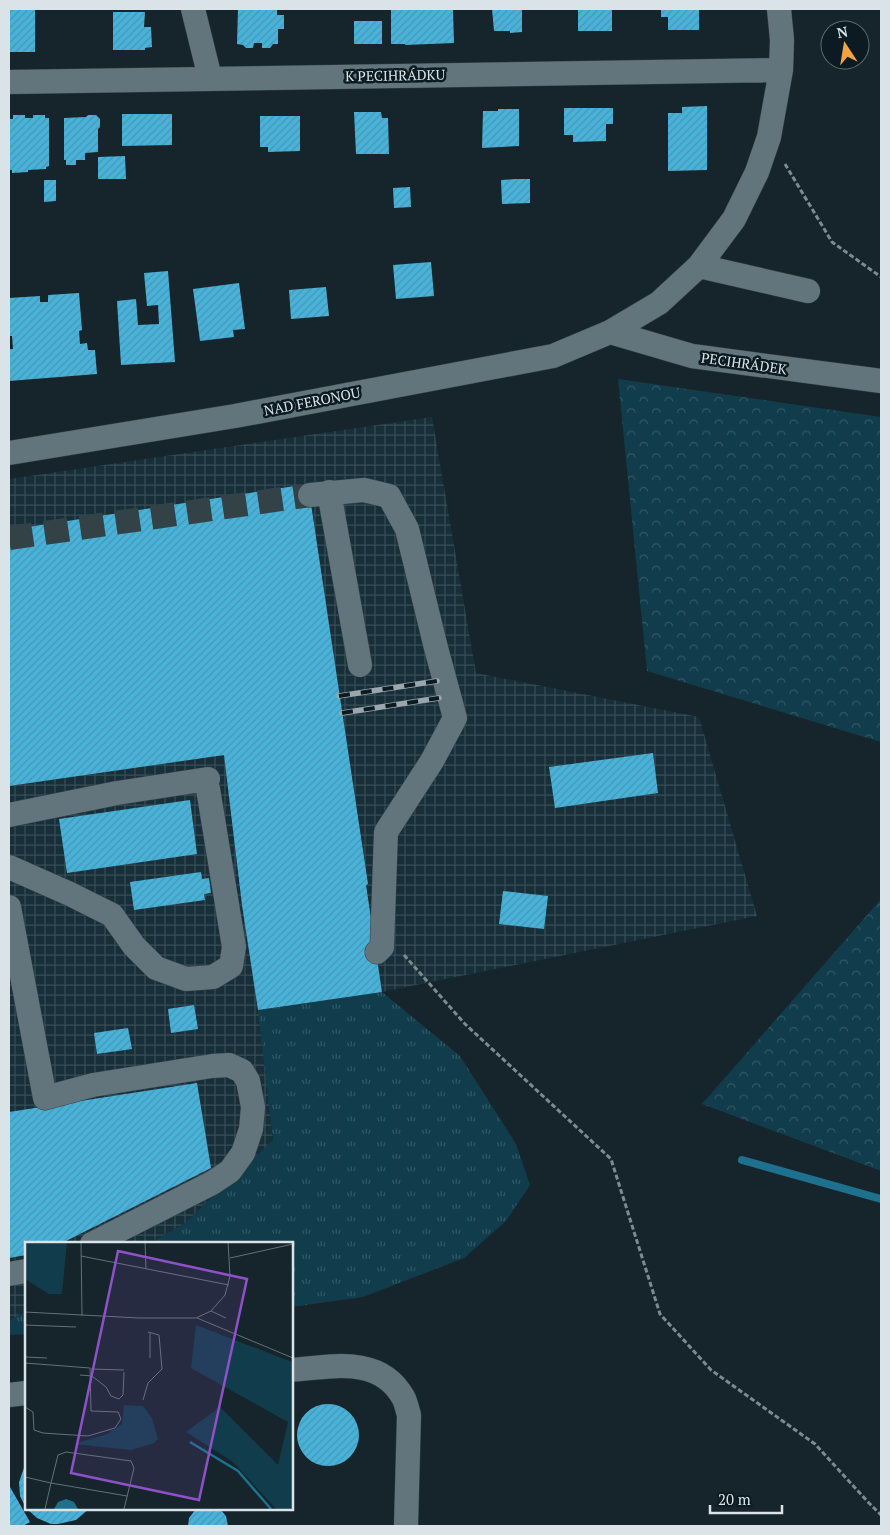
<svg xmlns="http://www.w3.org/2000/svg" width="890" height="1535" viewBox="0 0 890 1535" font-family="'PT Serif',serif">
	<defs>
		<pattern id="industrial-grid" width="8" height="8" patternUnits="userSpaceOnUse" patternTransform="scale(1.25)"><rect width="8" height="8" fill="#172f39"/><path d="M0 4h8M4 0v8" fill="none" stroke="#384d56"/></pattern>
		<pattern id="grass-tufts" width="24" height="20" patternUnits="userSpaceOnUse" patternTransform="scale(1.25)"><rect width="24" height="20" fill="#113c4b"/><path d="M3 7l-1-3M5 7V3M7 7l1-3M15 17l-1-3M17 17v-4M19 17l1-3" fill="none" stroke="#335865"/></pattern>
		<pattern id="forest-crowns" width="20" height="18" patternUnits="userSpaceOnUse" patternTransform="scale(1.25)"><rect width="20" height="18" fill="#113c4b"/><path d="M2 6a3 3 0 1 1 6 0M12 15a3 3 0 1 1 6 0" fill="none" stroke="#335865"/></pattern>
		<pattern id="building-hatch" width="6" height="6" patternUnits="userSpaceOnUse" patternTransform="scale(1.25)"><rect width="6" height="6" fill="#49b2d9"/><path d="M-1 1l2-2M0 6l6-6M5 7l2-2" fill="none" stroke="#4796b4"/></pattern>
	</defs>
	<rect width="100%" height="100%" fill="#15252b"/>
	<path fill="url(#industrial-grid)" d="M432 417 476 673 699 717 757 916 382 992 259 1010 273 1140 185 1223 148 1244H26V1311L9 1321V479Z"/>
	<path fill="url(#grass-tufts)" d="M382 992 460 1056 516 1144 530 1185 506 1221 464 1258 363 1297 291 1307V1244H148L185 1223 273 1140 258 1010Z
		M26 1311V1334L9 1335V1321Z"/>
	<path fill="url(#forest-crowns)" d="M618 379 881 417V742L647 671Z
		M881 899V1171L702 1104Z"/>
	<g fill="none" stroke-linecap="round" stroke-linejoin="round">
		<path stroke="#1d718e" stroke-width="8" d="M742 1160 881 1199"/>
	</g>
	<path fill="url(#building-hatch)" d="M9 9H35V52H9Z
		M238 9H277V15H284V29H278V44H273L270 48H262V43H254L253 48H246L243 45 237 44Z
		M391 9H453L454 43 405 45V44H391Z
		M492 9H522V32L510 33V31H494Z
		M578 9H612V31H578Z
		M661 9H699V30H668V17H661Z
		M113 12H145L144 27H151L152 47 145 48V50H113Z
		M354 21H382V44H354Z
		M707 106V170L668 171V113H682V107Z
		M564 108H613V124H606V141L573 142V135H564Z
		M498 109H519V146L482 148 483 111H498Z
		M354 112H381L382 118H388L389 154H356Z
		M122 114H172V145L122 146Z
		M13 115H25V118H33V115H45V118H49V166L46 167V169L28 170V172L12 173V170H9V119H13Z
		M88 115H96L100 119V127L98 129V152L85 153V160H76V165H66V160H64V118L86 117Z
		M260 116H300V151L268 152V147H260Z
		M125 156 126 179H98V157Z
		M516 179H530V203L502 204 501 180Z
		M44 180H56V201L44 202Z
		M410 187 411 207 394 208 393 188Z
		M431 262 434 296 396 299 393 265Z
		M168 271 175 362 121 365 117 301 136 299 138 325 159 324 158 305 147 306 144 273Z
		M239 283 245 329 233 330 234 337 200 341 193 289Z
		M326 287 329 316 291 319 289 290Z
		M79 293 82 330 79 331 80 344 87 343 88 350H95L97 374 9 381V349H13L12 336H9V298L40 296V302H48V295Z
		M308 484 368 884 366 885 382 992 258 1010 242 905 224 755 9 786V530Z
		M653 753 658 793 555 808 549 767Z
		M190 800 197 854 67 873 59 819Z
		M201 872 202 879 209 878 211 893 204 894 205 900 134 910 130 882Z
		M503 891 548 896 544 929 499 924Z
		M194 1005 198 1029 171 1033 168 1009Z
		M128 1028 132 1049 97 1054 94 1033Z
		M197 1083 211 1168 60 1244H26V1255L9 1258V1112Z
		M297 1435a31 31 0 1 1 62 0a31 31 0 1 1-62 0Z
		M26 1462V1508L20 1496 19 1482Z
		M10 1487 30 1522 23 1526H9V1488Z
		M27 1509H89L76 1520 58 1524H51L37 1518Z
		M196 1509H220L226 1516 228 1526H188L189 1518Z"/>
	<g fill="none" stroke-linecap="round" stroke-linejoin="round">
		<path stroke="#334247" stroke-width="24" stroke-dasharray="24 12" stroke-linecap="butt" d="M9 538 310 495"/>
		<defs>
			<path id="minor" d="M193 9 210 78
				M9 82 781 70
				M699 266 808 291
				M610 332 692 356 881 381
				M9 453 235 416 553 356 610 332 659 303 699 266 734 219 757 172 769 137 781 70 782 40 779 9
				M329 492 360 665
				M310 495 364 490 389 496 407 529 436 648 455 718 432 761 386 832 382 947 377 952
				M9 815 117 793 208 779
				M9 867 70 894 112 915 134 946 156 968 186 979 213 977 231 966 234 947 208 789
				M9 907 45 1098 93 1085 212 1066 229 1065 242 1071 248 1081 253 1107 251 1129 243 1153 230 1171 212 1183 92 1244
				M9 1274 26 1271
				M291 1370C331 1367 379 1355 403 1397 406 1402 407 1409 409 1415L406 1526
				M9 1395 26 1393"/>
		</defs>
		<use href="#minor" stroke="#364146" stroke-width="25"/>
		<path stroke="#7d8a8f" stroke-width="3" stroke-dasharray="5 2.5" stroke-linecap="butt" d="M785 164 832 242 881 277
			M404 955 465 1024 611 1159 660 1314 711 1370 815 1444 868 1502 881 1515"/>
		<use href="#minor" stroke="#62747c" stroke-width="24"/>
		<defs>
			<path id="rail" d="M339 696 437 681
				M342 713 439 698"/>
		</defs>
		<use href="#rail" stroke="#9ba7ac" stroke-width="5.5"/>
		<use href="#rail" stroke="#0b1b21" stroke-width="4" stroke-dasharray="11" stroke-linecap="butt"/>
	</g>
	<g text-anchor="middle" dominant-baseline="central" stroke-width="5" stroke-linejoin="round" paint-order="stroke">
		<g font-size="14" fill="#dae4e8" stroke="#0b1b21">
			<text transform="translate(395 75) rotate(-1)">K PECIHRÁDKU</text>
			<text transform="translate(744 363) rotate(8)">PECIHRÁDEK</text>
			<text transform="translate(312 401) rotate(-11)">NAD FERONOU</text>
		</g>
	</g>
	<g transform="translate(25 1242)">
		<rect width="268" height="268" fill="#15252b"/>
		<path d="M99 163 118 164 127 176 133 197 129 201 106 208 49 202 82 192 97 182Z" fill="#113c4b"/>
		<path d="M0 0H42L37 52H24L0 37ZM171 83 267 120V267H251L208 220 161 190 195 165 253 223 263 180 166 126Z" fill="#113c4b"/>
		<path d="M41 257 49 260 53 267H29L33 260Z" fill="#1d718e"/>
		<path fill="none" stroke="#1d718e" stroke-width="2.5" d="M165 200 213 229 246 267"/>
		<path fill="none" stroke="#647177" stroke-width="1" d="M56 0 57 74M120 0 121 27M56 14 204 43M205 16 268 2M186 69 201 76M0 70 114 76H171L186 69 200 53 205 34 203 0M172 76 268 116M0 83 51 85M0 115 22 116M125 116V90M0 121 65 126 66 169 93 170 96 177 90 186 63 194 18 191 9 188 8 170 0 165M66 127 99 128M55 133 67 134 81 145 86 154 94 157 98 153 99 130M118 158 123 141 137 127 134 93 123 90M0 235 26 241 20 267M99 267 109 226 106 219 41 210 33 213 26 241 102 254"/>
		<path fill="#8e51c7" fill-opacity="0.15" stroke="#8e51c7" stroke-width="2.5" d="M93 9 222 37 174 258 46 231Z"/>
		<rect width="268" height="268" fill="none" stroke="#dae4e8" stroke-width="2.5"/>
	</g>
	<rect width="890" height="1535" fill="none" stroke="#dae4e8" stroke-width="20"/>
	<g transform="translate(845 45) rotate(348)"><circle r="24" fill="#0b1b21" stroke="#5e6b71"/>
	<path d="M0-4L9 19L0 12L-9 19Z" fill="#f4a344"/>
	<text y="-8" font-size="14" font-weight="bold" text-anchor="middle" fill="#dae4e8">N</text>
	</g>
	<path d="M710 1505v8h72v-8" fill="none" stroke="#dae4e8" stroke-width="2.5"/>
	<text x="718" y="1505" font-size="15" fill="#dae4e8" stroke="#0b1b21" stroke-width="4" paint-order="stroke">20 m</text>
</svg>
